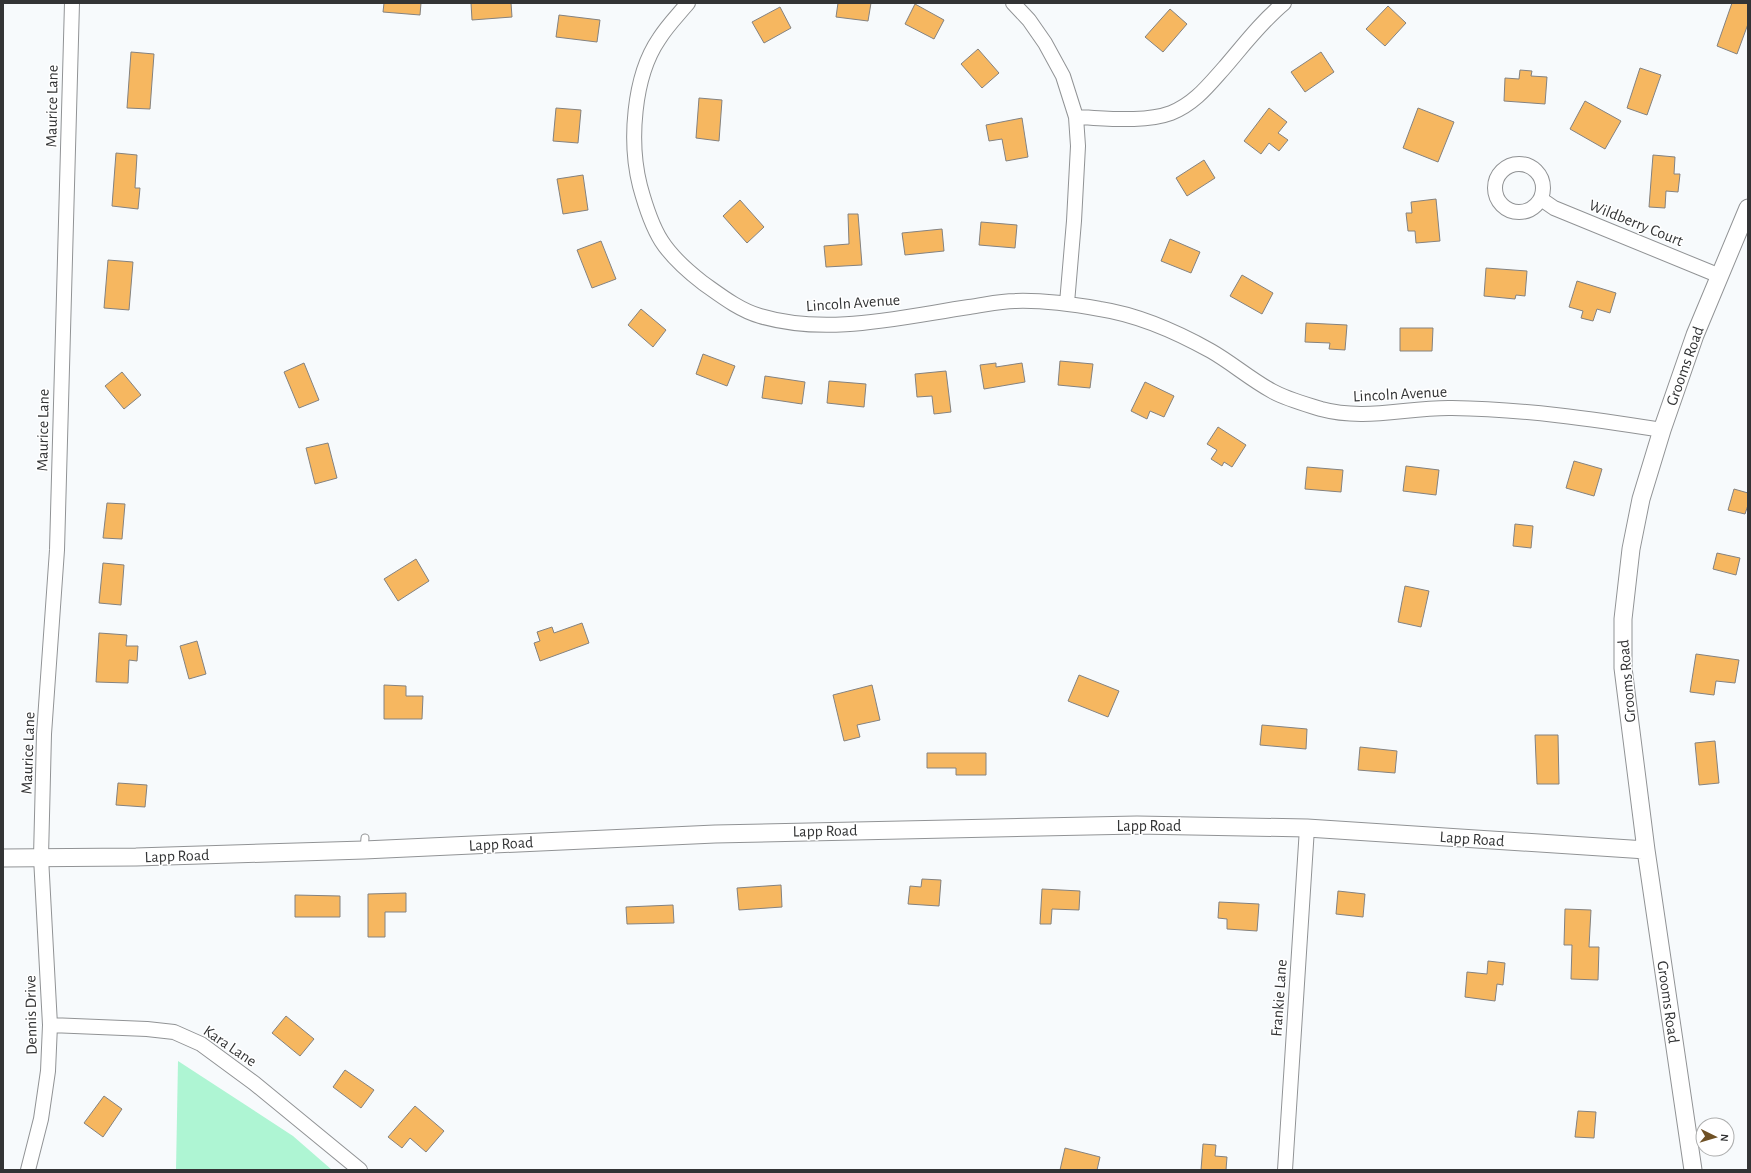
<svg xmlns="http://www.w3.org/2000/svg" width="1751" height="1173" viewBox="0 0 1751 1173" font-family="'Alegreya Sans',sans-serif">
	<rect width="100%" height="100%" fill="#f7fafc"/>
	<path fill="#aef5d3" d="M178 1061 293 1136 332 1170H176Z"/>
	<path fill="#f6b760" stroke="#848280" d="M384 3H421L420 15 383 12Z
		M471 3H511L512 17 472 20Z
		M838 3H871L868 21 836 17Z
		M1732 3H1748V24L1737 54 1717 46Z
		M915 4 944 20 934 39 905 24Z
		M1388 6 1406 23 1385 46 1366 29Z
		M780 7 791 28 764 43 752 22Z
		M1170 9 1187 24 1163 52 1145 37Z
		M559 15 600 20 597 42 556 37Z
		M978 49 999 73 982 88 961 64Z
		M131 52 154 54 150 109 127 108Z
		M1321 52 1334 72 1305 92 1291 72Z
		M1640 68 1661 75 1647 115 1627 108Z
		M1520 70 1532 71 1531 76 1547 77 1545 104 1504 101 1505 78 1519 79Z
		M699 98 722 100 719 141 696 138Z
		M1585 101 1621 121 1605 149 1570 129Z
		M556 108 581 110 578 143 553 141Z
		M1269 108 1287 122 1278 133 1288 140 1279 151 1269 143 1261 154 1244 141Z
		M1418 108 1454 122 1438 162 1403 148Z
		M1022 118 1028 157 1006 161 1002 139 989 141 986 125Z
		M116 153 137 155 135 188H140L138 209 112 206Z
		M1653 155 1675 157 1674 174H1680L1678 192 1666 191 1665 208 1649 207Z
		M1204 160 1215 178 1187 196 1176 178Z
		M583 175 588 210 563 214 557 179Z
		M1436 199 1440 241 1416 243 1415 231H1408L1406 213H1412L1411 202Z
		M740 200 764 227 747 243 723 216Z
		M848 214H858L862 265 826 267 824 246 849 244Z
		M981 222 1017 225 1015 248 979 245Z
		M942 229 944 251 905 255 902 233Z
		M1170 239 1200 252 1191 273 1161 261Z
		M601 241 616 279 592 288 577 250Z
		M108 260 133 262 129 310 104 308Z
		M1486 268 1527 271 1525 296 1516 295 1515 299 1484 296Z
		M1242 275 1273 293 1262 314 1230 296Z
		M1577 281 1616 293 1610 313 1597 309 1593 321 1581 318 1583 311 1569 307Z
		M641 309 666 330 653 347 628 325Z
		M1306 323 1347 325 1345 350 1329 349 1330 343 1305 342Z
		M1400 328H1433L1432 351H1400Z
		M703 354 735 366 727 386 696 374Z
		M1060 361 1093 364 1090 388 1058 385Z
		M304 363 319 400 299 408 284 372Z
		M996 363V367L1022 363 1025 382 984 389 980 365Z
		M946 371 951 412 934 414 932 396 917 397 915 374Z
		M122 372 141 395 124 409 105 386Z
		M765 376 805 382 802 404 762 398Z
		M829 381 866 384 864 407 827 403Z
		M1145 382 1174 396 1164 417 1150 411 1147 419 1131 411Z
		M1218 427 1246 445 1232 467 1224 462 1222 466 1211 459 1217 450 1207 444Z
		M328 443 337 478 315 484 306 448Z
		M1574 461 1602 469 1594 496 1566 488Z
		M1406 466 1439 470 1436 495 1403 491Z
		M1307 467 1343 470 1341 492 1305 489Z
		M1734 489 1748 493V505L1745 514 1728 510Z
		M107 503 125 504 122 539 103 538Z
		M1515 524 1533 526 1531 548 1513 546Z
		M1717 553 1740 558 1736 575 1713 569Z
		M416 559 429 581 398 601 384 579Z
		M103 563 124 565 121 605 99 603Z
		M1405 586 1429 591 1421 627 1398 622Z
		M582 623 589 643 540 661 534 643 540 641 537 632 552 627 554 633Z
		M99 633 127 635 126 646H138L137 661 129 660 128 683 96 682Z
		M197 641 206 674 189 679 180 646Z
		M1696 654 1739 660 1735 683 1716 681 1714 695 1690 692Z
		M1079 675 1119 691 1108 717 1068 701Z
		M384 685 406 686V696H423L422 719H384Z
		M872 685 880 720 857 725 860 737 844 741 833 695Z
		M1262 725 1307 729 1306 749 1260 745Z
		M1535 735H1558L1559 784H1537Z
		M1715 741 1719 783 1699 785 1695 743Z
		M1360 747 1397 751 1395 773 1358 770Z
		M927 753H986V775H956V768H927Z
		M118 783 147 785 145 807 116 805Z
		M922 879 941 880 939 906 908 904 910 886 921 887Z
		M781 885 782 907 739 910 737 888Z
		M1042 889 1080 891 1079 910 1052 909 1051 924H1040Z
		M1338 891 1365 894 1363 917 1336 914Z
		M406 893V912H385V937H368V894Z
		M295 895 340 896V917H295Z
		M1219 902 1259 904 1257 931 1227 929V919L1218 918Z
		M673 905 674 923 627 924 626 907Z
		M1565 909 1591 910 1589 947H1599L1598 980 1571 979 1572 945H1564Z
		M1488 961 1505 963 1503 985 1497 984 1495 1001 1465 997 1467 972 1487 974Z
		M286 1016 314 1039 300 1056 272 1033Z
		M345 1070 374 1090 361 1108 333 1087Z
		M104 1096 122 1109 103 1137 84 1123Z
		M415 1106 444 1131 426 1152 410 1138 402 1148 388 1137Z
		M1578 1111 1596 1112 1594 1138 1575 1137Z
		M1203 1144 1216 1145 1215 1156 1227 1157 1226 1170H1201Z
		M1065 1148 1100 1157 1097 1170H1060Z"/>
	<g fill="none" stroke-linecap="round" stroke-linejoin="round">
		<defs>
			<path id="service" d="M364 850 365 838"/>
			<path id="minor" d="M688 3C678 15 667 26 659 39 633 77 629 143 640 186 653 234 663 252 703 283 720 295 739 310 760 316 827 336 901 317 969 307 984 305 1000 301 1015 301 1043 300 1072 304 1100 309 1139 315 1177 332 1211 351 1232 363 1250 379 1272 391 1286 399 1305 404 1321 409 1365 421 1408 407 1452 408 1523 409 1593 419 1662 430
				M1013 3 1029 20 1045 43 1063 76 1076 117 1078 146 1074 221 1067 303
				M1076 117C1105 118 1144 123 1171 113 1194 104 1208 86 1224 68 1243 46 1261 22 1284 3
				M1495 188a24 24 0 1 1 48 0a24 24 0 1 1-48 0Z
				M1541 199 1554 208 1720 276
				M50 1025 147 1029 174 1032 201 1044 254 1083 360 1170
				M28 1170 41 1119 48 1071 50 1025 41 857 44 734 57 550 72 3
				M1285 1170 1307 828"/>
			<path id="tertiary" d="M3 858 136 857 364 850 715 834 1137 825 1307 828 1646 850
				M1693 1170 1646 850 1623 668V619L1631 549 1641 499 1662 430 1695 335 1748 208"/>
		</defs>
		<use href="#service" stroke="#919395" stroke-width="9"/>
		<use href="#minor" stroke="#919395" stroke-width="16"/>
		<use href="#tertiary" stroke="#919395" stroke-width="19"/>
		<use href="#service" stroke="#fff" stroke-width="7"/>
		<use href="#minor" stroke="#fff" stroke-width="14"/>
		<use href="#tertiary" stroke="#fff" stroke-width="17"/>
	</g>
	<g text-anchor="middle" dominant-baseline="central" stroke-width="3" stroke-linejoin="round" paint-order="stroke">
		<g font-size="16" fill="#333435" stroke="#fff">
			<text transform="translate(52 106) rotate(-89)">Maurice Lane</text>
			<text transform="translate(1636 223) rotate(22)">Wildberry Court</text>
			<text transform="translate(853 303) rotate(-4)">Lincoln Avenue</text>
			<text transform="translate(1685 366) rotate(-70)">Grooms Road</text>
			<text transform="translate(1400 394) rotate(-3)">Lincoln Avenue</text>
			<text transform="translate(43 430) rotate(-89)">Maurice Lane</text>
			<text transform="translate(1627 681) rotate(-95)">Grooms Road</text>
			<text transform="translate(28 753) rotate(-88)">Maurice Lane</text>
			<text x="1149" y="826">Lapp Road</text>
			<text transform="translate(825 831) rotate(-1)">Lapp Road</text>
			<text transform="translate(1472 839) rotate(4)">Lapp Road</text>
			<text transform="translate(501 844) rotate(-3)">Lapp Road</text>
			<text transform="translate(177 856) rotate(-2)">Lapp Road</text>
			<text transform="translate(1279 998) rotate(-86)">Frankie Lane</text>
			<text transform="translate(1668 1002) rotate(82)">Grooms Road</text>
			<text transform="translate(31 1015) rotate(-91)">Dennis Drive</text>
			<text transform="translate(230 1046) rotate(34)">Kara Lane</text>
		</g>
	</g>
	<rect width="1751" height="1173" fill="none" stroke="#333435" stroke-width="8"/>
	<g transform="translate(1715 1137) rotate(95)"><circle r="19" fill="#ffffff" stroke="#adaeae"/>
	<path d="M0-3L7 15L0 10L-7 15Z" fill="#6f5125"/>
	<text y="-6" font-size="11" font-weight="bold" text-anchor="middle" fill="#333435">N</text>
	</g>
</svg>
